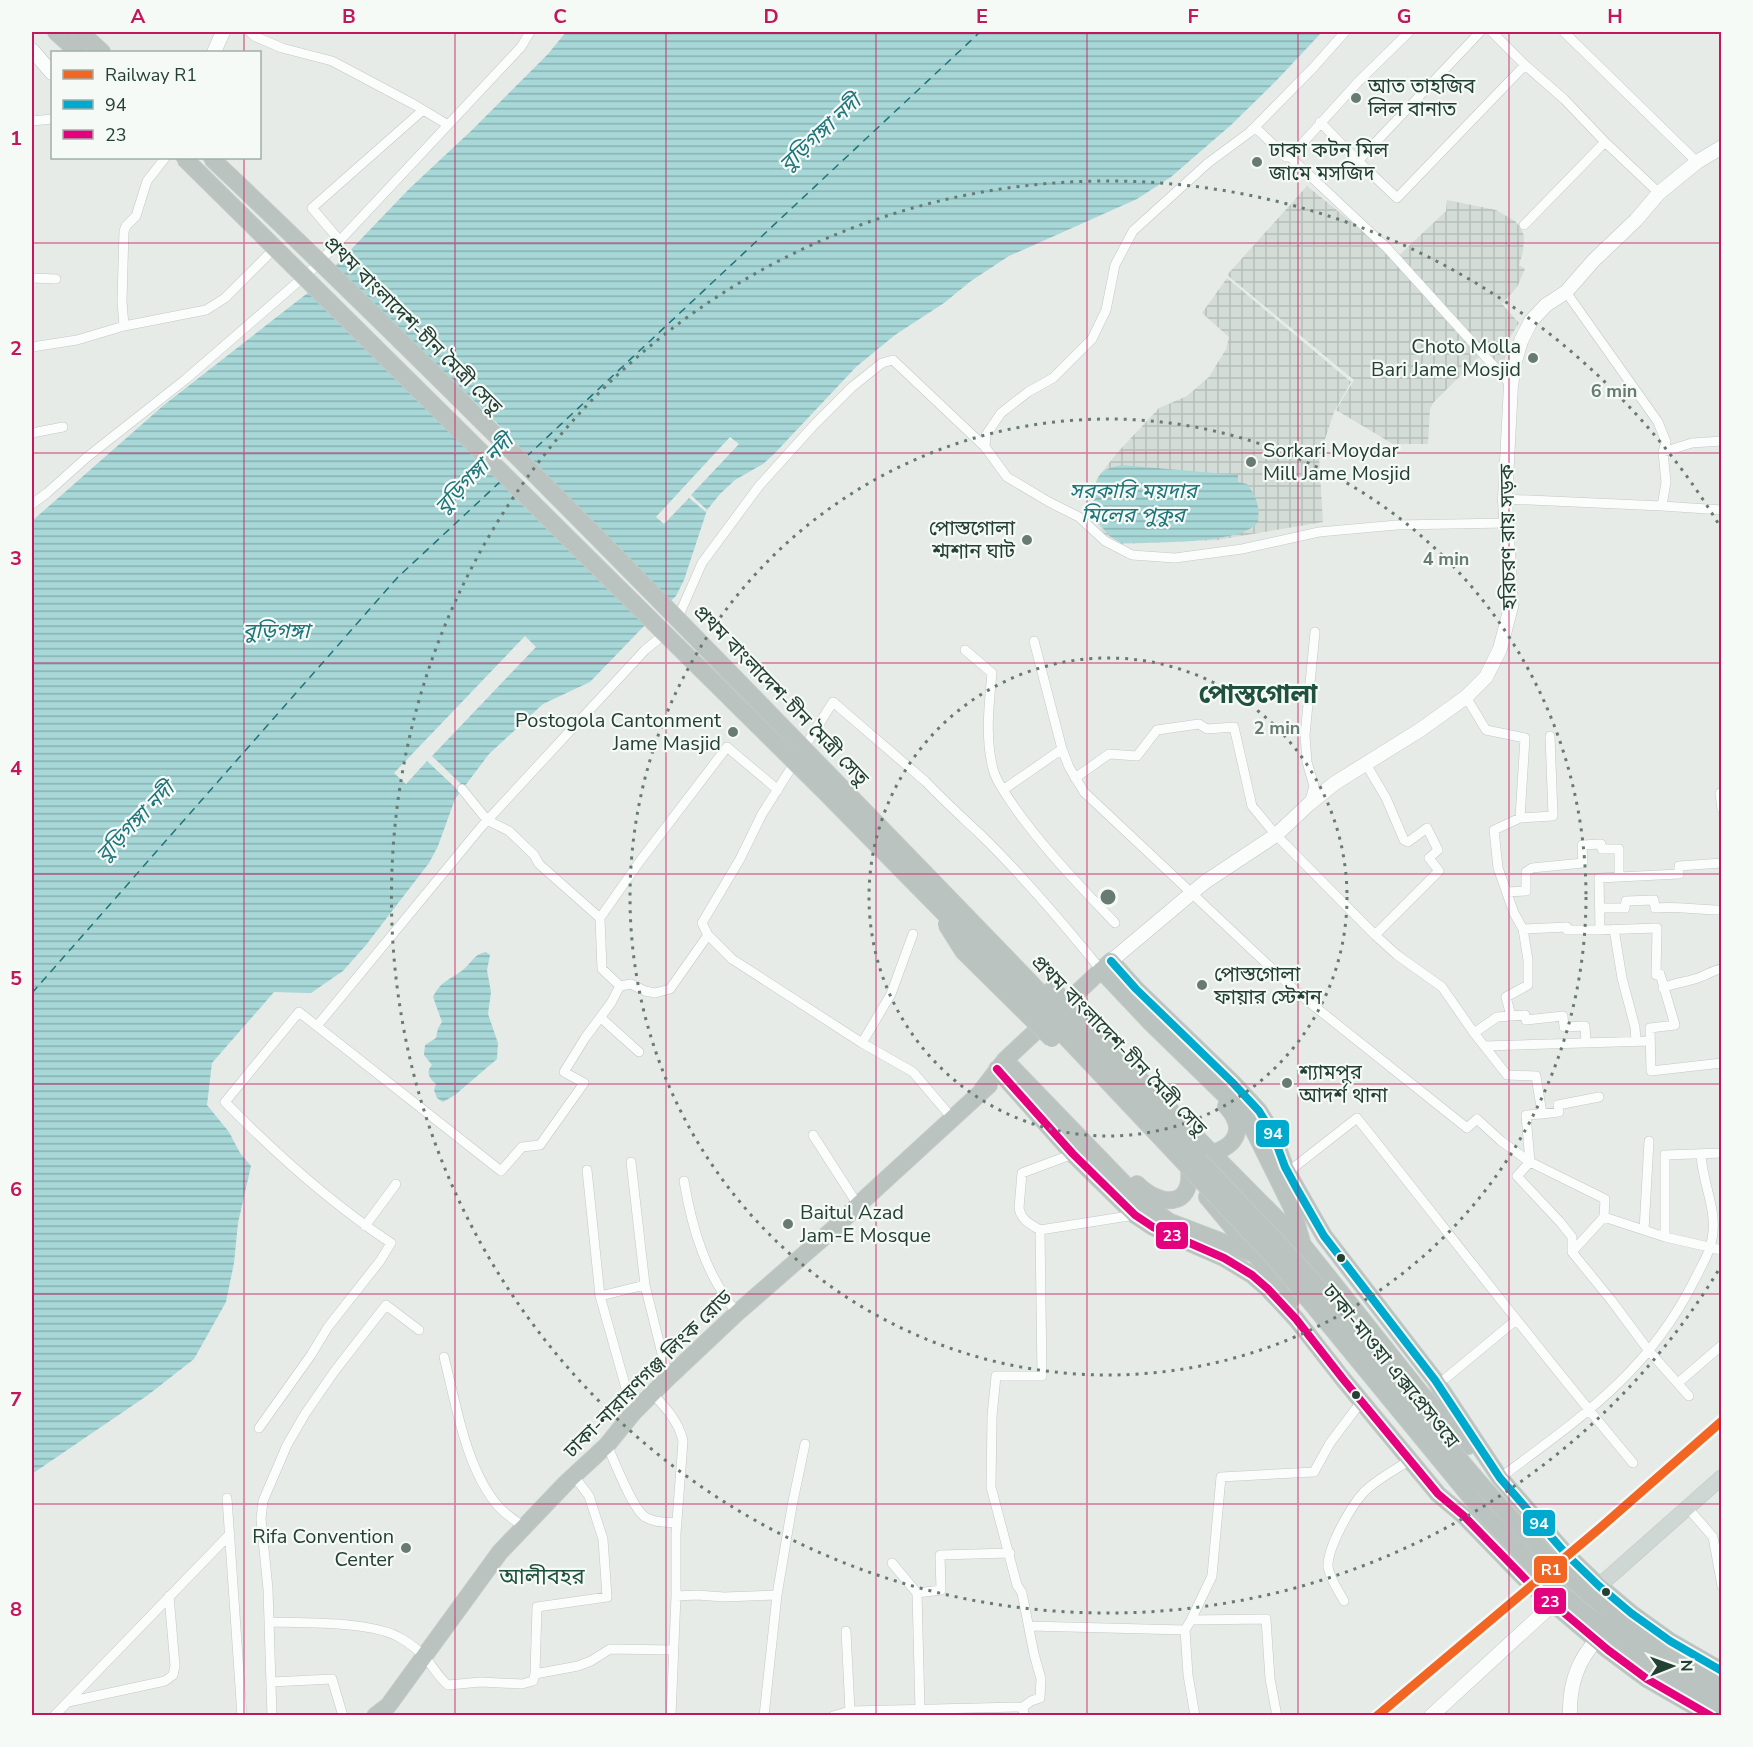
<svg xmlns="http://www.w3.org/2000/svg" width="1753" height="1747" viewBox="0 0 1753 1747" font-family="'Nunito Sans','Noto Sans Bengali',sans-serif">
	<defs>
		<pattern id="industrial-grid" width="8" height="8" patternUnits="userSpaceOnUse" patternTransform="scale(1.5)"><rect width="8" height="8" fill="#d4dcd8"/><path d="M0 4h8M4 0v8" fill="none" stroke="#b6beba"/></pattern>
		<pattern id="water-rules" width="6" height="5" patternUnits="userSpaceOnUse" patternTransform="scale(1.5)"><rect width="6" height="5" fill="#a8d7d8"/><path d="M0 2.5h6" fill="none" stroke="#89b0b0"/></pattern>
	</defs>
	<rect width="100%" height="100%" fill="#e6ebe8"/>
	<path fill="url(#industrial-grid)" d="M1307 186 1386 250 1394 260 1446 211 1447 200 1496 210 1515 221 1521 228 1524 236 1523 252 1519 265 1525 269 1517 287 1502 304 1519 323 1510 337 1503 366 1482 354 1433 403 1430 409 1428 444H1393L1336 410 1354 380 1227 275Z
		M1227 278 1351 382 1334 412 1319 457 1323 522 1217 540 1122 544 1103 533 1093 514V495L1098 477 1117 453 1159 408 1187 396 1209 377 1226 349 1229 337 1202 313Z"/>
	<path fill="url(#water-rules)" d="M566 32H1322L1276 81 1231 125 1171 177 1137 199 1009 256 971 281 944 303 895 335 856 367 774 454 763 464 735 480 720 494 707 510 684 580 676 596 647 623 590 682 543 704 489 754 455 799 438 846 429 863 366 945 343 971 311 993 274 992 212 1063 207 1105 229 1132 240 1153 251 1166 238 1223 234 1263 226 1302 194 1359 148 1395 32 1474V521L164 405 314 288 410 188 472 130 548 54Z
		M1121 465 1238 475V482L1247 484C1256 496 1260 506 1258 522 1242 545 1149 542 1121 543 1116 540 1109 536 1106 532 1093 517 1088 491 1100 475 1105 468 1114 467 1121 465Z
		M486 952 490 955 487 970 491 992 488 1014 498 1043 497 1059 455 1095 443 1102 437 1098 434 1090 436 1084C430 1079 425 1072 432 1065L424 1055 425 1045 436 1038 438 1028 442 1022 433 997C442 979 451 980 464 969 473 961 474 954 486 952Z"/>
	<path fill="#e6ebe8" d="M332 265 493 419 671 605 653 621 315 282Z
		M730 437 739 444 691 495 707 510 706 512 689 498 664 524 656 517Z
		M525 636 536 647 432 756 464 787 460 792 427 761 406 784 394 773Z"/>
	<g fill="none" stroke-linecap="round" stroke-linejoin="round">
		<path stroke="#1f757a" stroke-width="1.5" stroke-dasharray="8 6" stroke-linecap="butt" d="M526 457 980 32
			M32 993 398 577 501 481"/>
		<defs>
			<path id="street" d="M250 32 254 36 282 48 332 61 415 105 448 125
				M1492 32 1525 65 1564 99 1605 142 1659 193
				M1564 32 1697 162
				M32 121 52 119
				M1320 122 1358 161 1397 198 1525 65
				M1255 127 1286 157H1290L1358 82 1409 32
				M1290 157 1387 248 1511 385
				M1358 161 1480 32
				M1524 225 1605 142
				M340 241 312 208 423 110
				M32 278 56 279
				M1566 292 1658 422 1666 442 1663 452 1666 482 1662 506 1722 510
				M124 326 122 301 124 231 126 226 136 216 147 181 165 158
				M32 347 77 340 124 326 206 310 225 298 275 248
				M32 433 63 427
				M985 447 986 435 1001 413 1028 392 1053 378 1092 339 1106 310 1115 265 1133 231 1208 163 1250 132 1313 68 1345 32
				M1663 452 1692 443 1722 441
				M1505 499 1662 506
				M32 504 47 493 86 458 186 379 315 267 521 47 530 32
				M676 622 702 563 759 486 814 425 852 387 882 363 893 360 985 447 1007 477 1049 502 1079 517 1105 541 1132 555 1175 558 1242 549 1319 532 1397 525 1506 523
				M1034 641 1062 749 1069 767 1084 792 1299 994 1467 1128 1477 1119 1501 1141 1530 1162 1605 1199 1604 1217 1665 1237 1722 1250
				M965 650 992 673C989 705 985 737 993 769 996 782 1006 794 1013 805 1043 848 1079 885 1115 923
				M1466 697 1486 730 1525 738 1520 818 1494 830 1498 868 1514 913 1523 929 1528 960V985L1506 997 1511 1016 1497 1017 1474 1033
				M1366 764 1386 798 1404 840 1408 842 1427 828 1438 850 1429 858 1439 871 1375 935
				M1075 778 1109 754 1137 756 1157 730 1199 724 1207 729 1234 727 1252 806 1276 835 1375 935 1397 955 1442 987 1474 1033 1507 1075 1536 1076 1542 1114 1526 1115 1530 1162 1517 1176 1560 1222 1572 1237V1252L1611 1300 1649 1351 1689 1396
				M462 789 487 820 509 831 534 855 539 864 600 918 640 861 727 747 778 790
				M1003 790 1062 749
				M1720 793 1722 809
				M1309 804 1314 786 1307 762 1305 735 1315 632
				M1520 818 1553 816 1550 736
				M1722 863 1679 866V874L1599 878 1600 930 1657 928 1656 975 1660 974 1675 1025 1650 1028 1651 1071 1722 1063
				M1507 892 1526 891V872L1532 868 1583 863 1582 845 1601 844 1602 849H1619V877
				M1600 908H1625L1626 901 1654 900 1655 908C1677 906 1699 910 1722 910
				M600 918 602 969 620 986
				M1523 929 1567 927V930H1600
				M1614 929 1622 978 1635 1027 1636 1041
				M1663 988C1676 982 1690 982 1703 976 1710 973 1713 970 1722 969
				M1511 1016 1525 1015 1526 1020 1563 1016 1564 1027 1585 1026 1586 1043
				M601 1018 639 1052
				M317 1026 482 826 645 650 667 632
				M862 1043 891 994 913 934
				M1484 1046 1650 1041
				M1542 1114 1559 1112 1558 1105 1599 1097
				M952 1118 913 1072 862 1043 732 959 708 935 702 923 740 859 762 814 833 702 925 781C943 800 962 817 981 835 1024 877 1063 923 1101 970
				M813 1135 858 1205
				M631 1162 645 1285 668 1378
				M587 1170 600 1296
				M1288 1172 1357 1118C1449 1233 1538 1350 1633 1463
				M684 1181C692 1229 706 1275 737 1313
				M365 1226 396 1184
				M1040 1230C1030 1224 1021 1220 1019 1208L1022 1173 1073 1154
				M1644 1230 1649 1141
				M1665 1237V1155L1722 1153
				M1572 1252 1604 1217
				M444 1357C456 1404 466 1470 499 1507 506 1515 516 1521 524 1527
				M1446 1378 1516 1320
				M1678 1383 1722 1345
				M653 1394C666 1408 679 1422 683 1441L676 1534V1596L671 1716
				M633 1413 600 1296 645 1285
				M259 1428 311 1355 328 1327 380 1261 391 1243C329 1202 276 1154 225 1102L299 1012 501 1171 522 1147 540 1145 584 1083 564 1072 585 1038 611 1003 620 986 631 984 645 991 655 993 670 989 708 935
				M607 1445C614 1460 632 1508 645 1517 655 1523 666 1522 677 1523
				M1500 1478C1580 1418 1647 1374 1694 1281 1700 1268 1710 1254 1712 1239 1718 1210 1702 1183 1701 1154
				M227 1498 242 1716
				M1687 1507 1713 1537 1722 1586
				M892 1563 917 1593 941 1590 940 1555 1010 1553
				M917 1593 920 1710
				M777 1595 792 1506 805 1444
				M676 1596 697 1595 724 1597 777 1595 764 1716
				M1344 1601C1338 1590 1330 1579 1328 1567 1327 1548 1351 1506 1364 1492 1377 1479 1395 1470 1410 1460
				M1191 1620 1266 1619 1270 1679 1277 1716
				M269 1622C302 1623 376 1621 402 1639 409 1643 418 1650 424 1656 433 1666 437 1676 448 1685L481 1682 522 1684 533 1681 535 1674 578 1666 591 1661 610 1649 673 1650
				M1029 1626 1185 1630
				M846 1631 850 1711 1023 1707 1024 1716
				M535 1674 537 1607 607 1597 603 1539 589 1496 574 1476
				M271 1682 332 1679 343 1716
				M68 1702 165 1681 173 1675 175 1666 169 1596
				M1023 1707 1031 1701 1040 1698 1041 1679 1034 1654 1022 1593 1017 1585 991 1487 992 1416 996 1376H1042L1040 1230 1135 1215
				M54 1716 230 1534
				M272 1716 268 1589 261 1519 263 1501 287 1445 305 1414 334 1372 386 1305 419 1330
				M833 1716 850 1711
				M1195 1716 1188 1675 1185 1630 1191 1620 1212 1576 1221 1477 1314 1472 1330 1443 1361 1402"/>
			<path id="secondary" d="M32 50 52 73
				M214 52 223 32
				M1111 961 1205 882 1276 835 1309 804 1335 783 1420 730 1466 697 1486 677 1500 649 1511 607 1505 499 1511 385 1515 361 1521 341 1531 321 1546 305 1566 292 1594 260 1636 220 1659 193 1697 162 1722 147
				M1431 1716 1553 1604
				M1570 1716C1569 1687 1576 1662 1596 1641V1632"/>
			<path id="primary" d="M1590 1589 1599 1586 1722 1477"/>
			<path id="highway" d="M56 32 78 52
				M80 32 102 52
				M1101 970 1150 1022 1232 1102 1250 1123 1292 1208 1302 1242
				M1005 1060 1143 1203 1170 1222 1254 1254
				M997 1069 1073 1154 1135 1215 1153 1227 1224 1258 1252 1275 1268 1289 1296 1319 1343 1379 1438 1494 1464 1516 1531 1585 1608 1650 1647 1679 1711 1716
				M982 1090 1005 1060 1111 961 1136 989 1232 1082 1259 1111 1272 1132 1285 1167 1297 1189 1324 1236 1435 1380 1500 1478 1567 1555 1599 1586 1631 1613 1670 1641 1722 1671
				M1205 1146 1303 1245 1420 1392 1468 1446
				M1203 1155C1232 1150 1250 1132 1226 1106
				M1137 1184C1159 1206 1193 1210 1189 1168
				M1207 1197 1292 1299
				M375 1716 388 1706 500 1552 524 1527 566 1483 607 1445 633 1413 668 1378 737 1313 839 1224 858 1205 989 1085"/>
		</defs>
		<use href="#street" stroke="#c3c8c5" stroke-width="10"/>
		<use href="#secondary" stroke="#c2c9c5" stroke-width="15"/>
		<use href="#primary" stroke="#c2cac7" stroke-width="16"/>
		<use href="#highway" stroke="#c2cac7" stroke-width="18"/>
		<use href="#street" stroke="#fbfcfc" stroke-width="9"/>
		<use href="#secondary" stroke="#fbfcfc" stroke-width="14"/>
		<use href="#primary" stroke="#ced7d3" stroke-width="15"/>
		<use href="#highway" stroke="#bbc3c0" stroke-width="16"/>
		<defs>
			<path id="highway-bridge" d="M184 158 826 793 1058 1029 1275 1259 1482 1511 1551 1584 1583 1612 1653 1665 1722 1706
				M211 158C415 351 613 552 809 754 952 901 1096 1049 1236 1199 1261 1225 1287 1251 1310 1278 1437 1424 1545 1595 1722 1687
				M946 924 963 951 1052 1039
				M1052 988 1205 1146"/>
		</defs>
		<use href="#highway-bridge" stroke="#c2cac7" stroke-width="18" stroke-linecap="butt"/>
		<use href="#highway-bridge" stroke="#bbc3c0" stroke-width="16"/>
		<defs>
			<path id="bus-1" d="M1111 961 1136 989 1232 1082 1259 1111 1272 1132 1285 1167 1297 1189 1324 1236 1435 1380 1500 1478 1567 1555 1599 1586 1631 1613 1670 1641 1722 1671"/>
			<path id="bus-2" d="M997 1069 1073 1154 1135 1215 1153 1227 1224 1258 1252 1275 1268 1289 1296 1319 1343 1379 1438 1494 1464 1516 1531 1585 1608 1650 1647 1679 1711 1716"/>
		</defs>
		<use href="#bus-1" stroke="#f5faf7" stroke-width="12"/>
		<use href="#bus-2" stroke="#f5faf7" stroke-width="12"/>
		<use href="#bus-1" stroke="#00a9ce" stroke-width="8"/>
		<use href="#bus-2" stroke="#e5007d" stroke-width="8"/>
		<defs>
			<path id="rail-1" d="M1377 1716 1600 1528 1722 1421"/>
		</defs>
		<use href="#rail-1" stroke="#f5faf7" stroke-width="14"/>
		<use href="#rail-1" stroke="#f26522" stroke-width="9"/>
	</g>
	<path fill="none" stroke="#c2185b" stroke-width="1.5" stroke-opacity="0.55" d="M244 32V52M455 32V1716M666 32V1716M876 32V1716M1087 32V1716M1298 32V1716M1509 32V1716M244 158V1716M32 243H1722M32 453H1722M32 663H1722M32 874H1722M32 1084H1722M32 1294H1722M32 1504H1722"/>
	<g fill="none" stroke="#687b73" stroke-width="3" stroke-dasharray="3 6">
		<circle cx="1108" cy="897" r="239"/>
		<circle cx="1108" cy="897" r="478"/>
		<path d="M1718 1271A716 716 0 1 1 1718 523"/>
	</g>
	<g fill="#687b73" stroke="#f5faf7" stroke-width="2">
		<circle cx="1356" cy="98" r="6"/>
		<circle cx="1257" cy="162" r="6"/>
		<circle cx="1533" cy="358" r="6"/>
		<circle cx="1251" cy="462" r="6"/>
		<circle cx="1027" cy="540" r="6"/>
		<circle cx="733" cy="732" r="6"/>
		<circle cx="1202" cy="985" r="6"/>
		<circle cx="1287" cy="1083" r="6"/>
		<circle cx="788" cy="1224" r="6"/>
		<circle cx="406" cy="1548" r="6"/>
	</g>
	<g fill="#243f34" stroke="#f5faf7" stroke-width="2">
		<circle cx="1341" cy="1258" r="5"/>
		<circle cx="1356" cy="1395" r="5"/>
		<circle cx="1606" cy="1592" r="5"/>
	</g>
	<g text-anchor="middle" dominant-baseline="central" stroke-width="4.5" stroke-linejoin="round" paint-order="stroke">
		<g font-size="20" fill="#243f34" stroke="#f5faf7" text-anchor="start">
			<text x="1368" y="86">আত তাহজিব<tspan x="1368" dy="23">লিল বানাত</tspan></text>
			<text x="1269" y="150">ঢাকা কটন মিল<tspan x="1269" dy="23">জামে মসজিদ</tspan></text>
			<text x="1521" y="346" text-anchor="end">Choto Molla<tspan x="1521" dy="23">Bari Jame Mosjid</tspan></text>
			<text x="1263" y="450">Sorkari Moydar<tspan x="1263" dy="23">Mill Jame Mosjid</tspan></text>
			<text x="1015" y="528" text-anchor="end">পোস্তগোলা<tspan x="1015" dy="23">শ্মশান ঘাট</tspan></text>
			<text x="721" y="720" text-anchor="end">Postogola Cantonment<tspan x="721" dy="23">Jame Masjid</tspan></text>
			<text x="1214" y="974">পোস্তগোলা<tspan x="1214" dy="23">ফায়ার স্টেশন</tspan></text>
			<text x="1299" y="1072">শ্যামপুর<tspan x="1299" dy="23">আদর্শ থানা</tspan></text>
			<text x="800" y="1212">Baitul Azad<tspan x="800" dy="23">Jam-E Mosque</tspan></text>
			<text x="394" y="1536" text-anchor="end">Rifa Convention<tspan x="394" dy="23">Center</tspan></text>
		</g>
		<g font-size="20" fill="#243f34" stroke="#f5faf7">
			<text transform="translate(413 325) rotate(45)">প্রথম বাংলাদেশ-চীন মৈত্রী সেতু</text>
			<text transform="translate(1508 537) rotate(-91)">হরিচরণ রায় সড়ক</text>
			<text transform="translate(781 695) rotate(46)">প্রথম বাংলাদেশ-চীন মৈত্রী সেতু</text>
			<text transform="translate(1119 1045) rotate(46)">প্রথম বাংলাদেশ-চীন মৈত্রী সেতু</text>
			<text transform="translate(1391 1366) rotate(51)">ঢাকা-মাওয়া এক্সপ্রেসওয়ে</text>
			<text transform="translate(648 1374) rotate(-45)">ঢাকা-নারায়ণগঞ্জ লিংক রোড</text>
		</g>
		<g font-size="21" font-style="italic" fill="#1f757a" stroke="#f5faf7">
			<text transform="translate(820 133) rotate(-43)">বুড়িগঙ্গা নদী</text>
			<text transform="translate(474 474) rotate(-46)">বুড়িগঙ্গা নদী</text>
			<text x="1133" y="491">সরকারি ময়দার<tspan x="1133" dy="24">মিলের পুকুর</tspan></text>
			<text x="276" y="631">বুড়িগঙ্গা</text>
			<text transform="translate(135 822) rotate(-46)">বুড়িগঙ্গা নদী</text>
		</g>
		<g font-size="22" fill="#20513f" stroke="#f5faf7">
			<text x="542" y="1577">আলীবহর</text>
		</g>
		<g font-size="26" font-weight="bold" fill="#20513f" stroke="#f5faf7">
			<text x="1258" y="694">পোস্তগোলা</text>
		</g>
	</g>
	<circle cx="1108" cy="897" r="9" fill="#687b73" stroke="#f5faf7" stroke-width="3"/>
	<g font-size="18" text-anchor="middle" font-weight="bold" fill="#687b73" stroke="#f5faf7" stroke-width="4.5" stroke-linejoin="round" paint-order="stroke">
		<text x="1614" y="397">6 min</text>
		<text x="1446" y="565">4 min</text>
		<text x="1277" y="734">2 min</text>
	</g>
	<g stroke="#f5faf7" stroke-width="2">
		<rect x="1255" y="1119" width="35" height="29" rx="6" fill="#00a9ce"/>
		<rect x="1155" y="1221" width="34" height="29" rx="6" fill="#e5007d"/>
		<rect x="1522" y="1509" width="34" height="28" rx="6" fill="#00a9ce"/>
		<rect x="1533" y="1555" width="35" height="29" rx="6" fill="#f26522"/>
		<rect x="1533" y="1587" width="34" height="28" rx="6" fill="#e5007d"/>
	</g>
	<g font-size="16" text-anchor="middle" font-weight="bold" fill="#fff">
		<text x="1273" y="1139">94</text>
		<text x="1172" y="1241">23</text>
		<text x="1539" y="1529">94</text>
		<text x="1551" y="1575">R1</text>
		<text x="1550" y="1607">23</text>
	</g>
	<rect width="1753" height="1747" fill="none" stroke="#f5faf7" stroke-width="66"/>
	<rect x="51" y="51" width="210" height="108" fill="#f5faf7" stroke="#a1afa9" stroke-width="1.5"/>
	<rect x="63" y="70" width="30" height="9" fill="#f26522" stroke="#a1afa9" stroke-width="1.5"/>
	<text x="105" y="81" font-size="18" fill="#243f34">Railway R1</text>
	<rect x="63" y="100" width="30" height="9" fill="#00a9ce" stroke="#a1afa9" stroke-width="1.5"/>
	<text x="105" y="111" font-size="18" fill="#243f34">94</text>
	<rect x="63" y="130" width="30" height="9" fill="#e5007d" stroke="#a1afa9" stroke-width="1.5"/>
	<text x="105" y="141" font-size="18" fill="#243f34">23</text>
	<g transform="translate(1672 1666) rotate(89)" stroke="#f5faf7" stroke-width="4.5" paint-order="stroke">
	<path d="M0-4.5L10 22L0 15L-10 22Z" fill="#243f34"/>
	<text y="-9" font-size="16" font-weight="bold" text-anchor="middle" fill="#243f34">N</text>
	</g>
	<rect x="33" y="33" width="1687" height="1681" fill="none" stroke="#c2185b" stroke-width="2"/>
	<g font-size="20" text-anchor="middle" font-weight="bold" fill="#c2185b">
		<text x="138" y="23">A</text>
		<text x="349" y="23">B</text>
		<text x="560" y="23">C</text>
		<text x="771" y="23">D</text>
		<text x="982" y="23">E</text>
		<text x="1193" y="23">F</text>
		<text x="1404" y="23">G</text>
		<text x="1615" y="23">H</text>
		<text x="16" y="145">1</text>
		<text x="16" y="355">2</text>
		<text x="16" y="565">3</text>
		<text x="16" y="775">4</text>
		<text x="16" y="985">5</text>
		<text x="16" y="1196">6</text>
		<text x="16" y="1406">7</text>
		<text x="16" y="1616">8</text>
	</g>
</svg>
